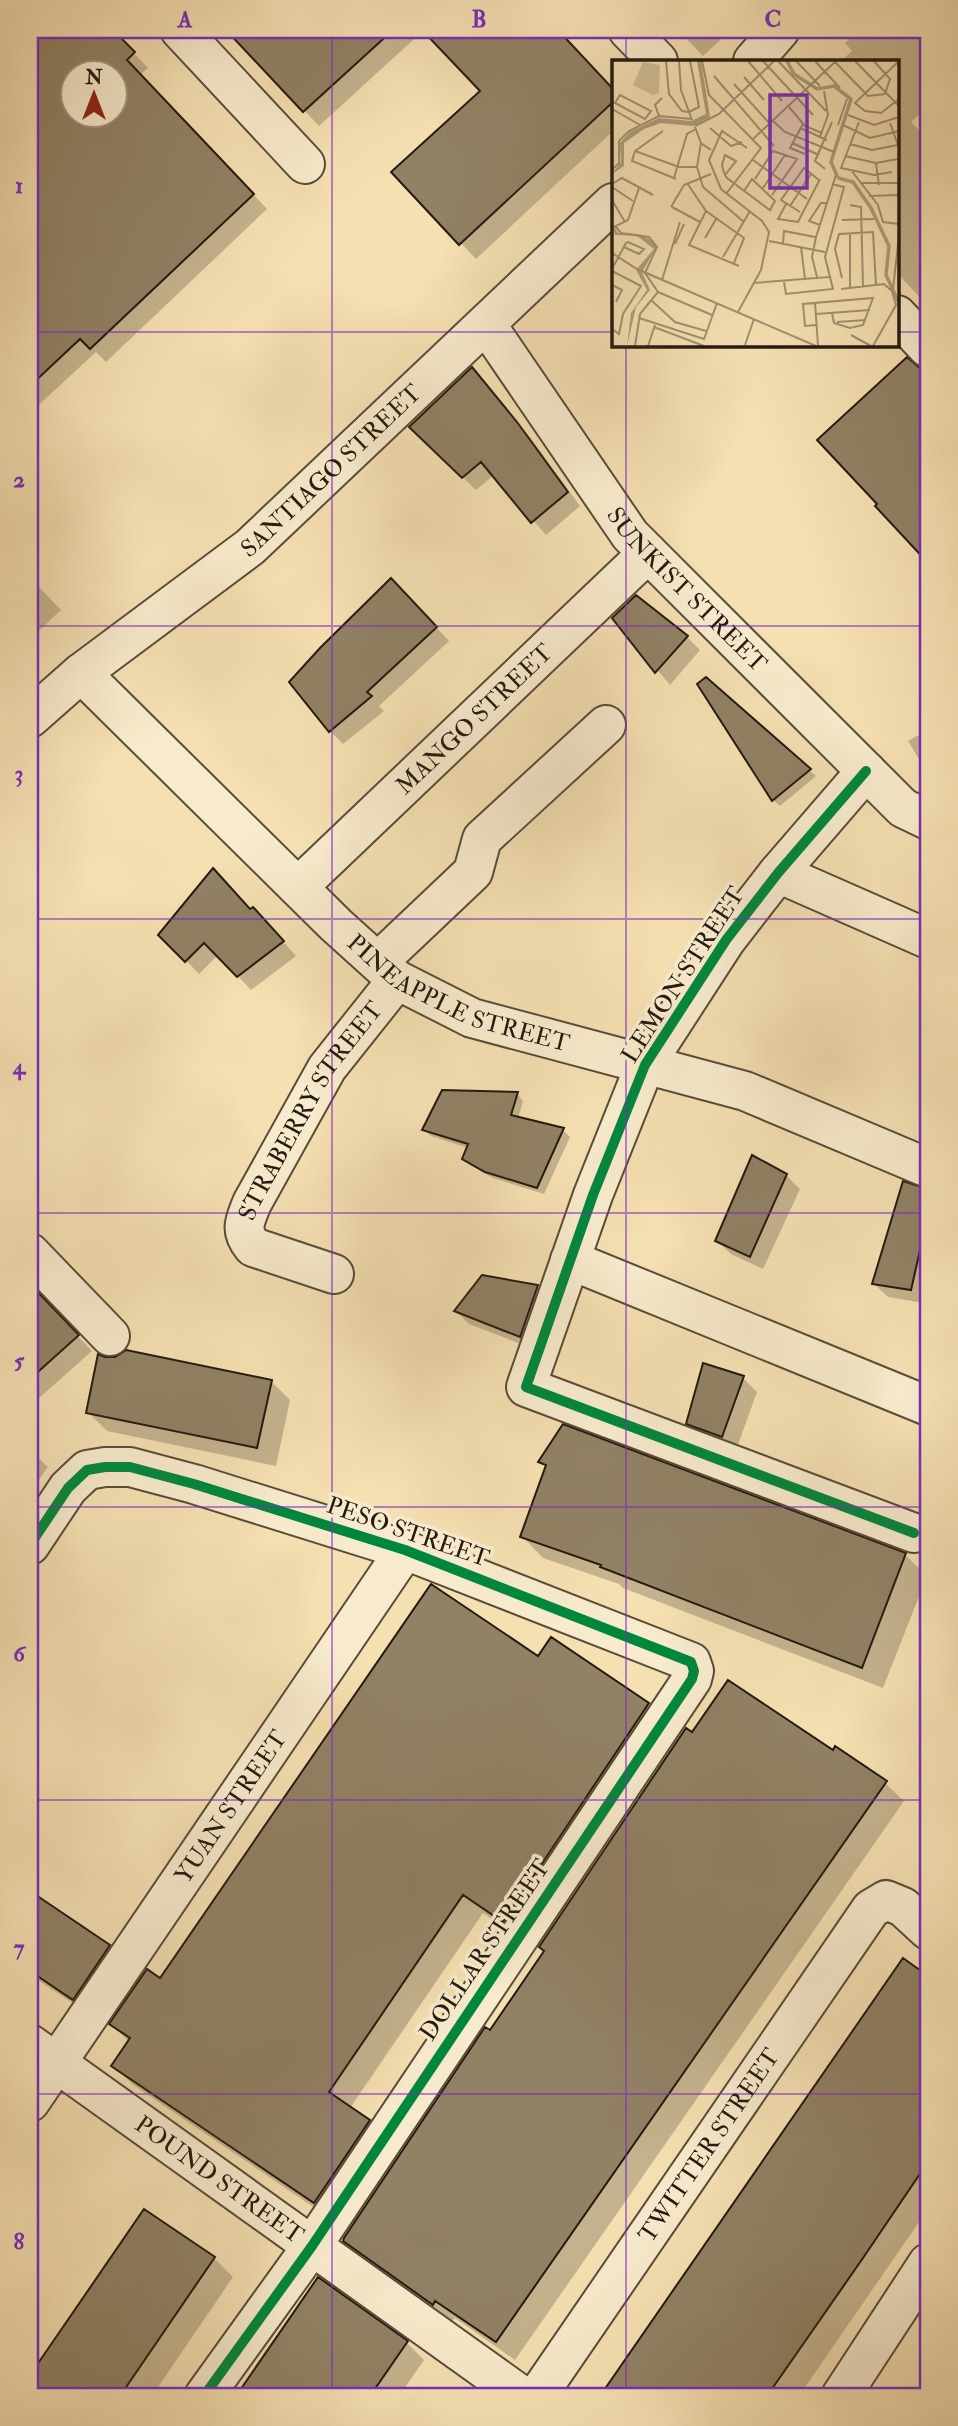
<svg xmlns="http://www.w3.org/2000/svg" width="958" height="2426" viewBox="0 0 958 2426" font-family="'IM FELL Double Pica',serif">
	<rect width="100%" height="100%" fill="#f5e0b2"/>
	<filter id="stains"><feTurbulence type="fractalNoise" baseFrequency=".00286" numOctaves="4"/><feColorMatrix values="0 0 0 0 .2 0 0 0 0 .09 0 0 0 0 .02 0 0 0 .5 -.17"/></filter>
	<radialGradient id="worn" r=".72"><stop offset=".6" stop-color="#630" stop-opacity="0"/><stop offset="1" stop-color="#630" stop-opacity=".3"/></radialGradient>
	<path fill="#0003" fill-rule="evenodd" d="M30 30H111L148 68 140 75 267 209 106 362 96 352 30 413ZM74 74H116V116H74Z
		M243 30H560L558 31 613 90V131L476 259 394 172 482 91 424 30 319 126 235 37Z
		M678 30H731L703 56Z
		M860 30H928V107L911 122 928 140V306L897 273V61H841L852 51 845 43Z
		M894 371 928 406V561L877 506Z
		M485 383 530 437 580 506 546 535 494 475 476 490 411 427Z
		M30 578 61 610 30 639Z
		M404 594 449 641 379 706 384 711 343 744 330 731Z
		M614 618 687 637 700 650 670 685Z
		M928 730V774L908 741Z
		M809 770 816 776 780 806 773 800Z
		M250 911 266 922 296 956 251 990 218 955 199 974 161 934Z
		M517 1094 523 1101 518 1119 563 1130 570 1137 544 1194 493 1178 470 1165 464 1158 468 1148 431 1136 424 1130Z
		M786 1175 800 1189 763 1269 731 1254 717 1241Z
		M920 1190H928V1284L924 1303 888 1297 874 1284Z
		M483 1277 537 1287 551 1300 534 1349 469 1324 456 1311Z
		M30 1286 92 1351 30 1406Z
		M743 1378 757 1392 736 1450 702 1437 688 1423Z
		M271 1381 290 1400 276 1466 107 1431 88 1412Z
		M564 1426 905 1555 927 1576 883 1688 623 1588 619 1584 543 1558 522 1536 547 1468 540 1462Z
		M30 1450 48 1467 30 1492Z
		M552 1639 648 1705 667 1724 522 1940 483 1913 350 2108 369 2121 388 2140 334 2221 132 2084 113 2065 129 2042 112 2024 539 1658Z
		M693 1734 833 1752 885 1783 904 1801 515 2360 455 2318 452 2322 364 2259 345 2241 490 2033Z
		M928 1848V1863L921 1855Z
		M30 1893 109 1946 124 1961 88 2013 30 1975Z
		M903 1960 928 1978V2209L799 2396H613L606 2390Z
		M144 2212 214 2258 233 2277 152 2396H30L32 2385 30 2378Z
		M319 2280 407 2343 424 2360 399 2396H238Z"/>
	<path fill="#918165" stroke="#241a11" stroke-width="2" fill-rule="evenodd" d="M30 30H113L135 52 127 60 254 194 90 349 80 339 30 386ZM74 74H116V116H74Z
		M226 30H393L303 112Z
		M422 30H558L613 89V102L459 245 391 172 480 91Z
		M907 357 921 369H928V563L875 506 877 504 817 440Z
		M472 367 517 422 568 492 531 523 481 462 462 478 409 427Z
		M391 578 437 627 367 692 372 696 329 732 289 682 320 648Z
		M636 595 688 636 655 673 612 618Z
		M706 677 811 769 772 801 697 684Z
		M213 868 250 909 253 907 284 941 237 977 204 943 185 962 158 935Z
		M442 1090 518 1092 511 1115 564 1128 537 1188 485 1172 462 1159 468 1144 422 1130Z
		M752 1155 787 1174 750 1257 715 1241Z
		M903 1181 928 1189V1215L911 1290 872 1284Z
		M482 1275 538 1285 520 1337 454 1311Z
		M30 1284 79 1335 30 1379Z
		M126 1350 272 1380 257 1448 86 1413 98 1354 105 1357H115Z
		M703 1363 744 1376 722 1437 686 1424Z
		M563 1424 906 1553 862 1668 600 1567 601 1565 520 1537 546 1465 538 1462Z
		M431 1584 538 1656 551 1637 649 1703 503 1922 463 1895 329 2092 370 2120 314 2203 111 2066 130 2038 109 2024 147 1969 160 1978Z
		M728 1680 833 1750 835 1746 887 1781 496 2342 435 2301 433 2305 343 2241 344 2238 485 2027 490 2030 544 1951 539 1947 686 1728 692 1732Z
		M30 1891 110 1945 73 2000 30 1971Z
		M903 1958 928 1976V2162L863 2258 767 2396H600Z
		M144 2209 215 2257 120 2396H48L30 2384V2375Z
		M318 2277 408 2341 370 2396H236Z"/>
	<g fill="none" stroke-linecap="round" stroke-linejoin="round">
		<defs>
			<g id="minor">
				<path d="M180 30 305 164"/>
				<path d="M628 30 658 61"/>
				<path d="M753 61 780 30"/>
				<path d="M897 315 928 348"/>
				<path id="s1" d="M486 324 630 535 903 808 928 820"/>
				<path id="s2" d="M81 673 336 925 397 980 472 1018 745 1091 928 1168"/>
				<path id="s3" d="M30 718 81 673 250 547 613 203"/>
				<path d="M866 771 778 873 726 940 645 1065 593 1195 526 1387 914 1533"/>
				<path d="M778 873 928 939"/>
				<path id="s4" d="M299 886 648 553"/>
				<path d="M378 962 473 872 482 839 606 725"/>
				<path d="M30 1253 110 1336"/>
				<path d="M570 1260 928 1406"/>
				<path id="s5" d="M334 1274 253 1247C239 1230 245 1221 252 1203L327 1068 397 980"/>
				<path d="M30 1545 68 1488 87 1470 105 1467H130L194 1484 405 1550 691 1662 694 1671 692 1679 312 2246 204 2396"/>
				<path id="s6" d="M30 2044 522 2396"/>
				<path id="s7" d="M30 2102 405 1550"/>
				<path id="s8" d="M537 2396 871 1909 886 1900 903 1907 928 1930"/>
				<path d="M841 2396 928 2263"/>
			</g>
		</defs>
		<use href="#minor" stroke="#584c39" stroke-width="42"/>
		<use href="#minor" stroke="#f8ebcd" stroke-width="38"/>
		<defs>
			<path id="cycleway" d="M866 771 778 873 726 940 645 1065 593 1195 526 1387 914 1533
				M30 1545 68 1488 87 1470 105 1467H130L194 1484 405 1550 691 1662 694 1671 692 1679 312 2246 204 2396"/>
		</defs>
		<use href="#cycleway" stroke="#f8ebcd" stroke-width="15"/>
		<use href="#cycleway" stroke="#00873e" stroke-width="10"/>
	</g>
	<path fill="none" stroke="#7b2cbf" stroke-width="2" stroke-opacity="0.55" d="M332 30V2396M626 30V61M30 332H613M897 332H928M626 345V2396M30 626H928M30 919H928M30 1213H928M30 1507H928M30 1800H928M30 2094H928"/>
	<g text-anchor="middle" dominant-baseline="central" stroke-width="7" stroke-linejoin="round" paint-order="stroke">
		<g font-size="24" fill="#241a11" stroke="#f8ebcd">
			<text stroke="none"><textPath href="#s3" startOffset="390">SANTIAGO STREET</textPath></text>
			<text stroke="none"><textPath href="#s1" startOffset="334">SUNKIST STREET</textPath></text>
			<text stroke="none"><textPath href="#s4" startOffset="242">MANGO STREET</textPath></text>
			<text transform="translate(683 975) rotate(-57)">LEMON STREET</text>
			<text stroke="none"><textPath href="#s2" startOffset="502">PINEAPPLE STREET</textPath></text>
			<text stroke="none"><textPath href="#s5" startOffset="242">STRABERRY STREET</textPath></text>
			<text transform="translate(408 1532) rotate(19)">PESO STREET</text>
			<text stroke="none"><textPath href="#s7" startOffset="357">YUAN STREET</textPath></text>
			<text transform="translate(485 1950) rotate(-56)">DOLLAR STREET</text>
			<text stroke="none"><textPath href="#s8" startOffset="304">TWITTER STREET</textPath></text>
			<text stroke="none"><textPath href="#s6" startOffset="233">POUND STREET</textPath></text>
		</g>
	</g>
	<g transform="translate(612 60)">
		<rect width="287" height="287" fill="#f5e0b2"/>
		<path d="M31 2 48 5 47 33 41 35 21 25Z" fill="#d1be97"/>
		<path d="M85 1H89L98 57 81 66 49 63 32 69 12 83V106L0 114 9 102 8 83 18 72 47 58 79 61 94 54ZM0 164 6 173 25 174 42 181 44 188 30 212 38 230 24 247 15 286 19 253 35 230 24 210 42 189 25 176 3 175Z" fill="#ae9d7b"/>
		<path fill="none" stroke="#ae9d7b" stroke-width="3.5" d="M175 1 182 14 205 29 222 26 239 39 219 102 226 118M226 118 241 122 259 148 277 186 274 215 287 243"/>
		<path fill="none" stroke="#a19172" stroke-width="2" d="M54 1 57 34 70 51 77 52M67 1 69 30 80 60M90 1 97 35 149 88 114 134M136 1 170 41M151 1 201 55M166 1 214 51M184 1 208 26M203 1 228 28M243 1 287 46M262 1 278 19 273 34M287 1 243 43 253 51 269 53 287 39M223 2 256 36 273 34M102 16 162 86M132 17 152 40M122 24 158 64M0 42 3 43 33 59 39 51 8 35 3 43M177 47 193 66 210 73M0 49 28 65M77 52 87 47 78 1M236 55 262 65 287 57M47 56 43 45 50 38M161 61 173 72 222 92M247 62 229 108 262 115 280 112M191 64 178 88 193 94M226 65 235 39M231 65 258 78 287 71M83 66 107 54 162 1M83 67 89 83 99 90M98 68 119 86 130 82M188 68 215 80M51 71 23 91 20 101 64 119M208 77 216 55 212 31M140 80 224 1M89 83 85 107 91 127 132 162M180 83 207 95M238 84 260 90 286 85 278 63M23 91 67 107H85M233 96 264 103 286 99M141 100 195 139M264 103 267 125M213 109 203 101 220 62M0 110 7 103V81L17 71 47 56 80 59M239 110 266 145 271 162 287 164M113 115 124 101 113 95 110 105 112 112 113 115 115 118 159 151M62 118 75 74 84 69M143 119 161 91 185 99 160 135M75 123 94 151 132 178 122 203M248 123H287M0 124 10 118 41 135M0 127 21 141M151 128 173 95M132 131 140 119 163 141 158 150M257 136 287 135M0 140 13 162M174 144 166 159 186 162 208 119M238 145 249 147 251 227M178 146 199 114M59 147 72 125 99 114M60 147 88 162M94 151 77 185 127 206M188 152 169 140 192 108 207 120M230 160 262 159M208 165 197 161 209 143H214M4 167 9 173 37 177 45 187 33 213 46 232 28 254 23 286M0 168 16 160 27 128M238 173V227M93 178 104 159M157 181 213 192M171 183 172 171 203 177M63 184 72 164M189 187 193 219M0 193 25 209 204 286M111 197 138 151M0 209 14 183 16 182 32 189 27 194 12 187M0 211 29 226 11 254 7 274 0 269M205 217 200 197 204 177 224 115M230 218 223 189 227 174 261 172 264 225M50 220 68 162M172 222 174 234 221 229 213 197 232 127 220 124M142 223 217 217M0 225 10 230 4 242M229 229 272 224 280 231 284 245 261 286M281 229 287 176M46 232 100 255M39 240 63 262 94 271M203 242 206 286M126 252 149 210 157 172 150 161 109 129 97 100 110 71 135 88M204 254 258 250M27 258 92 279 105 243M225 262 254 260M205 265 193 266 191 244 261 238 251 265 238 268 222 263 220 253M42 267 92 286M239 275 259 286M133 285 142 259M36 286 43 265"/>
		<path fill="#7b2cbf" fill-opacity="0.15" stroke="#7b2cbf" stroke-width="3.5" d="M158 35H195V128H158Z"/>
		<rect width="287" height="287" fill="none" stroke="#241a11" stroke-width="3.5"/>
	</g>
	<rect width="958" height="2426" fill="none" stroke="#f5e0b2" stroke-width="77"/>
	<g transform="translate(94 94)"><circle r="33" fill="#f8ebcd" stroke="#a39782" stroke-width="2"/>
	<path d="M0-5L12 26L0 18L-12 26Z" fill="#8f2418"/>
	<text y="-10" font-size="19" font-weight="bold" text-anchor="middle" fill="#241a11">N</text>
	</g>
	<rect x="38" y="38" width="882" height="2350" fill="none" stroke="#7b2cbf" stroke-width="2.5"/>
	<g font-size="23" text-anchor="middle" font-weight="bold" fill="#7b2cbf">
		<text x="185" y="27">A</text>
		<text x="479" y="27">B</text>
		<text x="773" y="27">C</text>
		<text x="19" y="193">1</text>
		<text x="19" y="487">2</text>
		<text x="19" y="781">3</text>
		<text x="19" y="1074">4</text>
		<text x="19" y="1368">5</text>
		<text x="19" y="1661">6</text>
		<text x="19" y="1955">7</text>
		<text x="19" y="2249">8</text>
	</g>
	<rect width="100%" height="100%" filter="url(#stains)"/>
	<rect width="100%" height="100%" fill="url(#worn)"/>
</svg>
